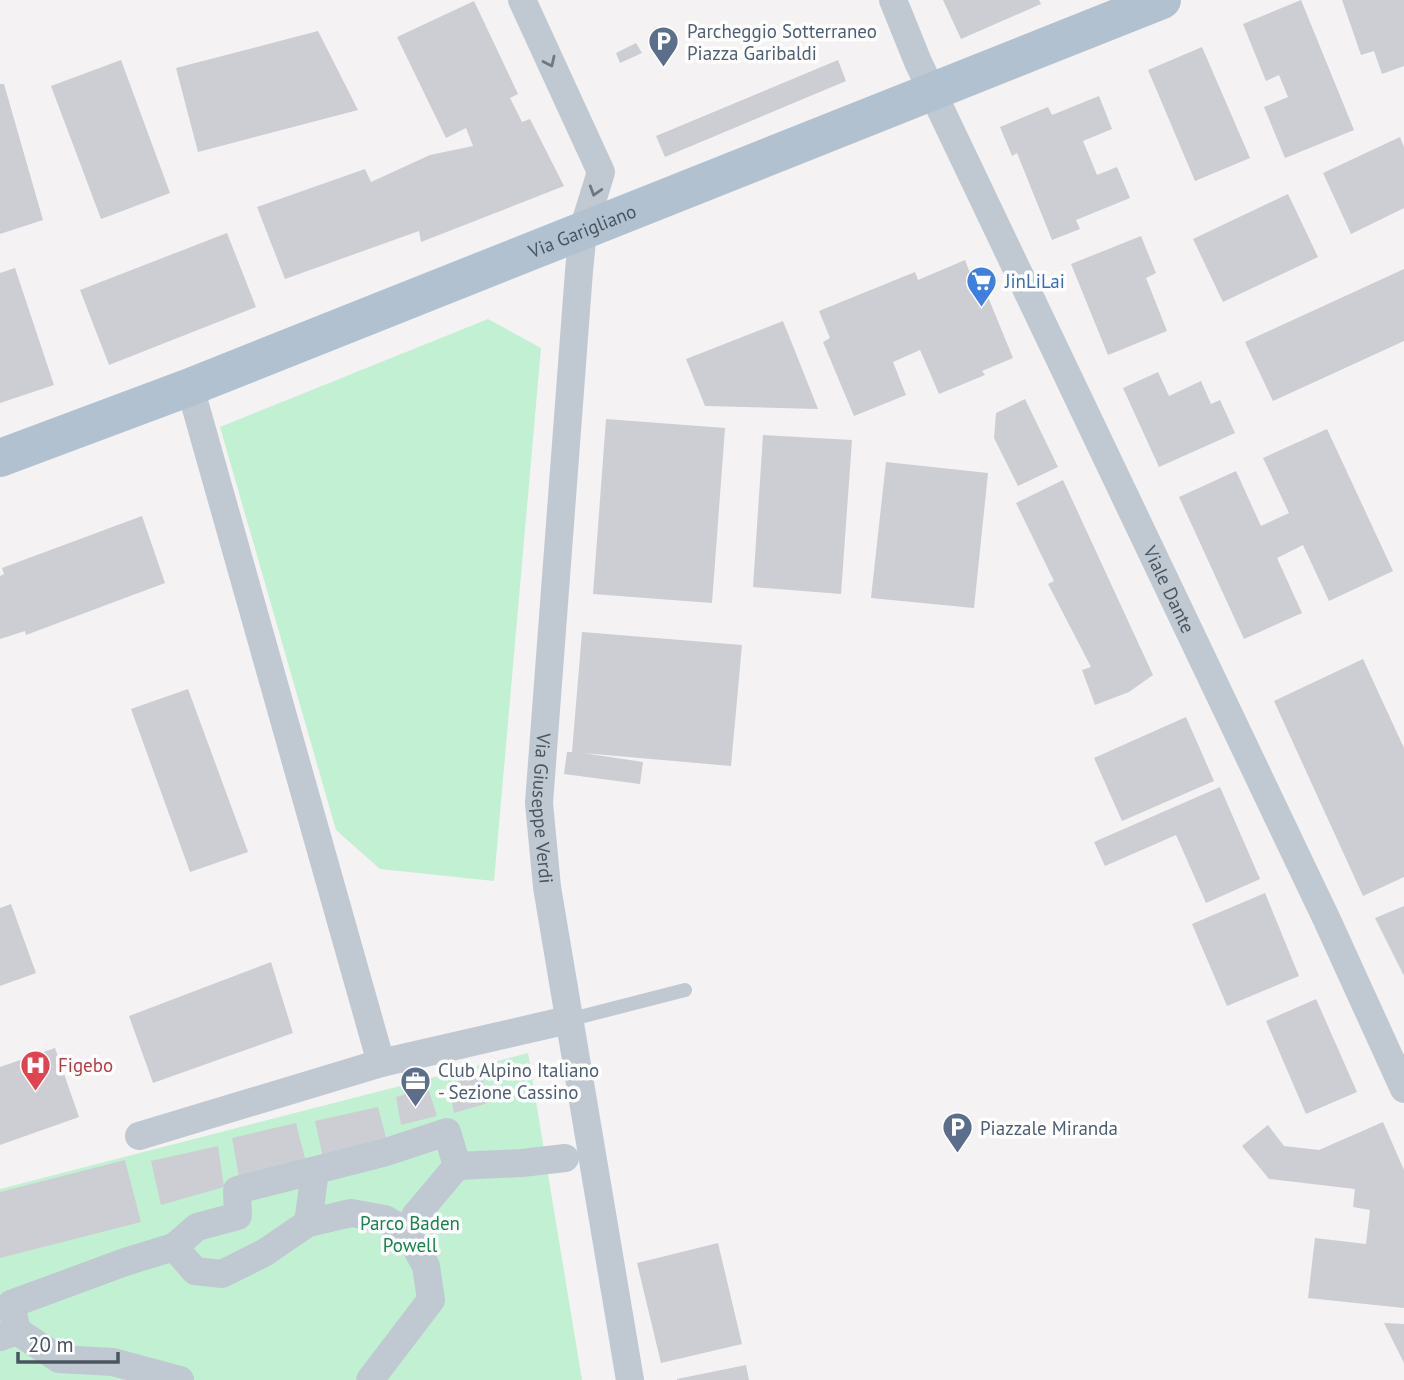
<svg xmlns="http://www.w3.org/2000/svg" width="1404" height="1380" viewBox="0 0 1404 1380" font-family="'PT Sans',sans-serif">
	<rect width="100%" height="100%" fill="#f4f2f2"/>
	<path fill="#c2f0d3" d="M488 319 541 348 494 881 380 869 336 830 220 427Z
		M528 1053 582 1380H0V1189Z"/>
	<path fill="#ccced4" d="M943 0H1039L1041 4 961 39Z
		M1301 0 1354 130 1285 158 1264 107 1288 97 1279 75 1266 81 1243 24Z
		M1342 0H1404V66L1382 74 1374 51 1361 55Z
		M474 1 518 94 510 98 522 122 530 119 564 186 421 242 419 231 285 279 257 207 365 169 371 182 430 155 473 146 466 128 446 138 397 37Z
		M318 31 358 110 198 152 176 68Z
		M636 43 642 53 620 63 616 53Z
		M1202 47 1250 158 1195 181 1148 70Z
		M121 60 170 193 101 219 51 86Z
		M838 60 846 81 665 157 656 136Z
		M0 84H4L43 220 0 234Z
		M1099 96 1112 129 1083 141 1097 175 1117 167 1130 198 1076 220 1080 229 1052 240 1017 153 1012 156 1000 127 1048 107 1052 115Z
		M1400 137 1404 147V208L1351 234 1323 173Z
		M1288 194 1318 257 1223 302 1193 239Z
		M227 233 256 307 109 365 80 290Z
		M1141 236 1156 273 1146 278 1167 331 1108 355 1071 264Z
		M965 260 978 294 986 292 1013 358 982 371 985 375 939 394 920 350 893 362 906 395 854 416 823 342 830 338 819 311 915 272 918 280Z
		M15 268 54 385 0 403V273Z
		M1404 269V341L1273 401 1245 342Z
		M783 321 818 409 705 406 686 359Z
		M1158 372 1169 396 1201 381 1211 404 1220 400 1235 433 1159 467 1123 388Z
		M1025 399 1058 467 1018 486 994 438 996 413Z
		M606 419 725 428 712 603 593 594Z
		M1327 429 1393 571 1329 601 1303 545 1277 558 1302 613 1244 639 1179 497 1236 471 1261 526 1289 513 1263 458Z
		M763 435 852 440 841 594 753 587Z
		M886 462 988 473 974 608 871 598Z
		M1063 480 1153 675 1129 692 1095 705 1082 670 1091 667 1048 584 1054 581 1016 503Z
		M142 516 165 583 26 635 25 631 0 639V576L4 574 2 568Z
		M582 632 742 645 731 766 583 753 643 762 640 784 564 774 567 752H572Z
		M1363 659 1404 748V877L1363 896 1274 701Z
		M188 689 248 852 190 872 131 709Z
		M1186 717 1214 781 1122 821 1094 758Z
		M1220 787 1260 879 1206 903 1176 835 1105 866 1094 842Z
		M1265 893 1299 976 1227 1006 1192 924Z
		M11 904 36 973 0 986V908Z
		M1404 906V976L1375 918Z
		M271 962 293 1033 153 1083 129 1016Z
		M1316 999 1357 1092 1306 1114 1266 1021Z
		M55 1048 79 1117 0 1145V1067Z
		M481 1074 488 1103 454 1113 448 1084Z
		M428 1088 437 1116 401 1125 396 1097Z
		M378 1107 388 1145 324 1162 315 1121Z
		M1383 1122 1404 1170V1308L1308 1298 1315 1238 1366 1244 1370 1210 1353 1207 1355 1189 1269 1179 1242 1146 1268 1125 1284 1146 1319 1150Z
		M296 1123 307 1166 240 1183 232 1138Z
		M218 1146 224 1187 161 1205 151 1161Z
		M125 1160 141 1222 0 1258V1192Z
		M718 1243 742 1344 661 1363 637 1263Z
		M1384 1323 1404 1324V1363Z
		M746 1365 749 1380H677V1379Z"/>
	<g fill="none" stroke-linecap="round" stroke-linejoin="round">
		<path stroke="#c0c9d1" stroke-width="14" d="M568 1020 685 990"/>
		<g stroke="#c0c9d1" stroke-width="28">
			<path id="s1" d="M522 0 601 172 583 230 579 271 539 803 547 887 630 1380"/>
			<path id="s2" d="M893 0 918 62 1327 920 1404 1089"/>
			<path d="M190 387 381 1063"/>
			<path d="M139 1136 381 1063 568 1020"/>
			<path d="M308 1223 315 1171"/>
			<path d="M174 1247 197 1227 238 1216 237 1190 383 1153 447 1132 457 1166"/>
			<path d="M17 1331 11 1304 125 1262 174 1247 195 1271 222 1274 264 1253 308 1223 351 1213 385 1219 408 1233"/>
			<path d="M0 1337 17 1331 59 1359 113 1362 180 1380"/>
			<path d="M370 1380 431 1300 426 1266 408 1233 415 1216 457 1166 522 1163 565 1158"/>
		</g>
		<path stroke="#b2c1d0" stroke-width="38" id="s3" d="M0 458 190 387 1162 0"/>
	</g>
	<defs><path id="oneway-chevron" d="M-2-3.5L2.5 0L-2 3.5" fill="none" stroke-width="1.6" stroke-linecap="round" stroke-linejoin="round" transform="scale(1.75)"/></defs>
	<g stroke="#6d7882">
		<use href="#oneway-chevron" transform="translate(550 62) rotate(65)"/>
		<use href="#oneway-chevron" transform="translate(595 191) rotate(107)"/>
	</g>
	<defs>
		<symbol id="parking-pin" viewBox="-11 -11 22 30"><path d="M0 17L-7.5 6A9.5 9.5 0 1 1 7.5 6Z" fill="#5c6f8a" stroke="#fff"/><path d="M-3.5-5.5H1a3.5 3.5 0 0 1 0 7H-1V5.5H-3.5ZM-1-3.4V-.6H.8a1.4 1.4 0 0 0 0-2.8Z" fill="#fff"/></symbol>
		<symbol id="supermarket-pin" viewBox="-11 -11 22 30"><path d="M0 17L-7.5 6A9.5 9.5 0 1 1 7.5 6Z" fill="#3f7fe0" stroke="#fff"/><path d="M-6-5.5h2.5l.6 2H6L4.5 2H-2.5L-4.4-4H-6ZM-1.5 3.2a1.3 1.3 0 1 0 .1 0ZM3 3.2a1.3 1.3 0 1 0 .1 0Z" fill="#fff"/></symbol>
		<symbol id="hospital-pin" viewBox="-11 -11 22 30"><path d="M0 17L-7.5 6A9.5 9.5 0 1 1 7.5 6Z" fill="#e0444e" stroke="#fff"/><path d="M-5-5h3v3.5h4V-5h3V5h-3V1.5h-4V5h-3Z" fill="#fff"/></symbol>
		<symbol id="office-pin" viewBox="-11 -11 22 30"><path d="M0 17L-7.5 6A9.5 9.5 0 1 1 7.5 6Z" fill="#5c6f8a" stroke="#fff"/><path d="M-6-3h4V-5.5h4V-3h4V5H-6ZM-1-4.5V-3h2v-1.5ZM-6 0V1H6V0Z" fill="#fff"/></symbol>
	</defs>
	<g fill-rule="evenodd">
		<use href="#parking-pin" x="646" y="24" width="35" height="47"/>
		<use href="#supermarket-pin" x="964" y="264" width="35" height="47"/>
		<use href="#hospital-pin" x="18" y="1048" width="35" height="47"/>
		<use href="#office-pin" x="398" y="1064" width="35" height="47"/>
		<use href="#parking-pin" x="940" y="1110" width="35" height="47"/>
	</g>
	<g text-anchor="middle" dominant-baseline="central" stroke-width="7" stroke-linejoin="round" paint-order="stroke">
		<g font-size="19" fill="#4e5e75" stroke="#fff" text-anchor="start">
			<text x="687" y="31">Parcheggio Sotterraneo<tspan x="687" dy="22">Piazza Garibaldi</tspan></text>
			<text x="438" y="1070">Club Alpino Italiano<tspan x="438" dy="22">- Sezione Cassino</tspan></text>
			<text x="980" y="1128">Piazzale Miranda</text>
		</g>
		<g font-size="19" fill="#495560" stroke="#fff">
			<text stroke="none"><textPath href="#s3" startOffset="625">Via Garigliano</textPath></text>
			<text stroke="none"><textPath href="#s2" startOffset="651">Viale Dante</textPath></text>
			<text stroke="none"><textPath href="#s1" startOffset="830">Via Giuseppe Verdi</textPath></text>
		</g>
		<g font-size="19" fill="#366cbe" stroke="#fff" text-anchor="start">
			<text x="1005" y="281">JinLiLai</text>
		</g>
		<g font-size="19" fill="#be3a42" stroke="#fff" text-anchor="start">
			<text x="58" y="1065">Figebo</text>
		</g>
		<g font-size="19" fill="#17844d" stroke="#fff">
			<text x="410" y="1223">Parco Baden<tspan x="410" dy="22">Powell</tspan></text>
		</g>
	</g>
	<path d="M18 1352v10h100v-10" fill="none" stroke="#495560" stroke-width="3.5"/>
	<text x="28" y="1352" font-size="21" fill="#495560" stroke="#ffffff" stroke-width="5" paint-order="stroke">20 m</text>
</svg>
